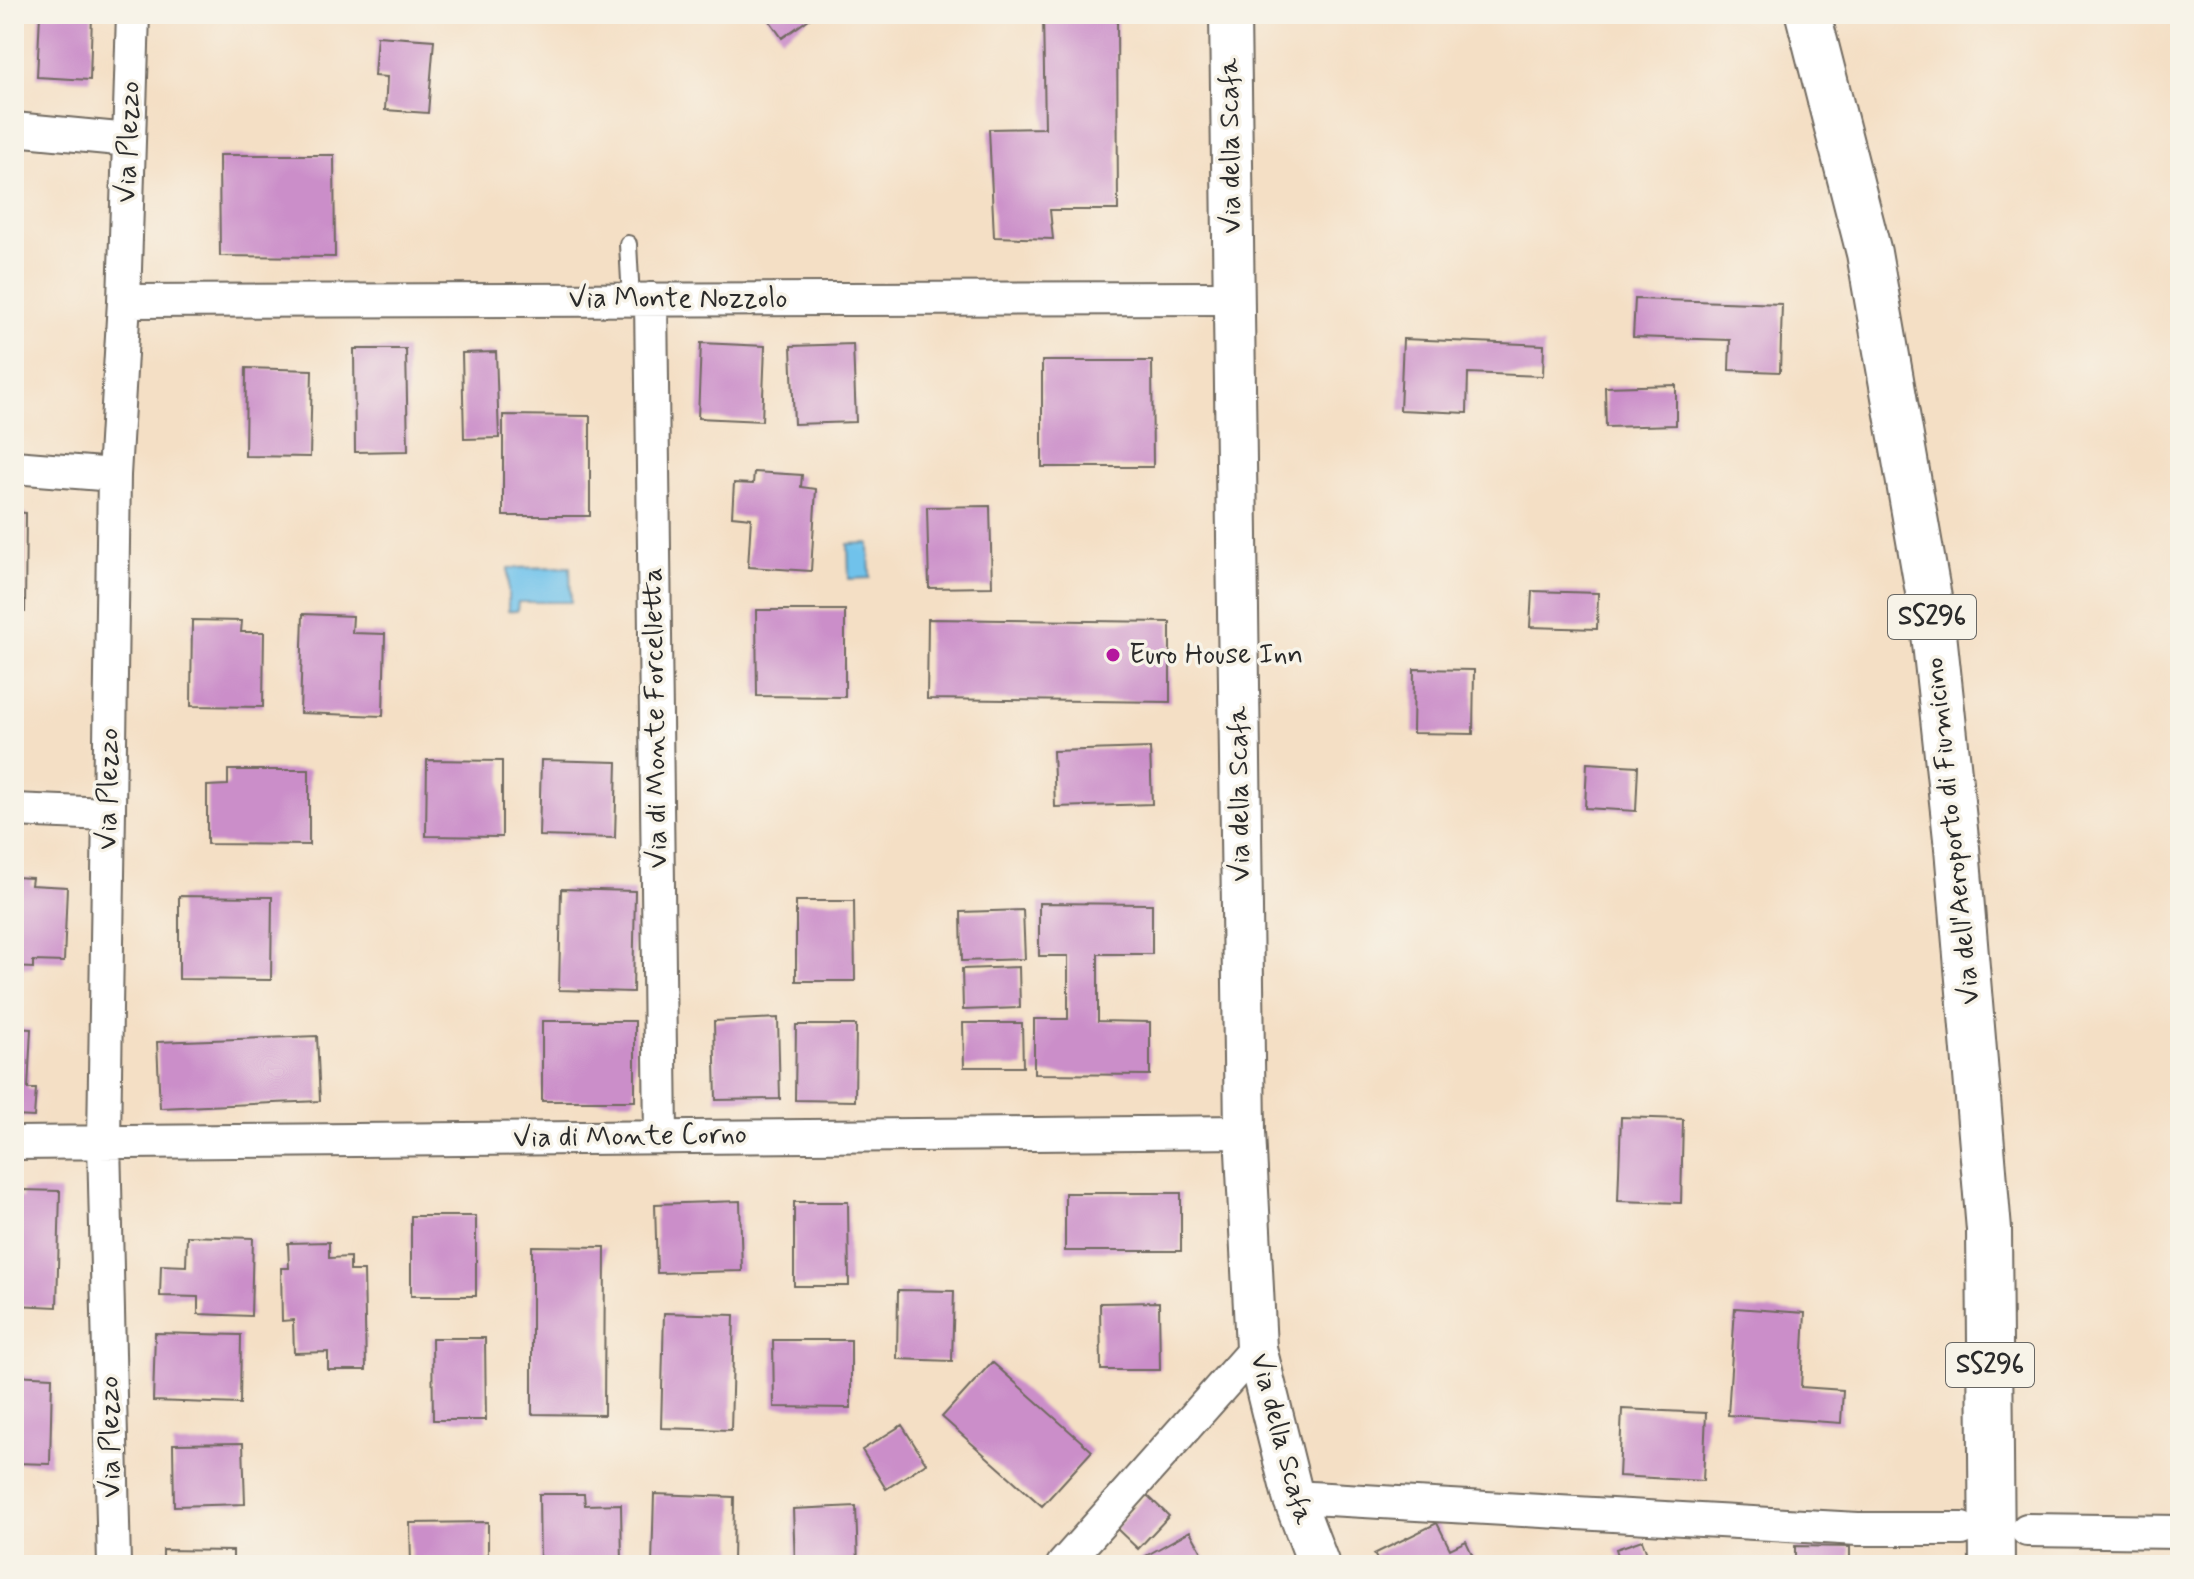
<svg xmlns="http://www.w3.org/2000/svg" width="2194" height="1579" viewBox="0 0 2194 1579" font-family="Mynerve,sans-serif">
	<rect width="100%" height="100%" fill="#f7f3e8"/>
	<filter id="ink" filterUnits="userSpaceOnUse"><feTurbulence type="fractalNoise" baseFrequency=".0125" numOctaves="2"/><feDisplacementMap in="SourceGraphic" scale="16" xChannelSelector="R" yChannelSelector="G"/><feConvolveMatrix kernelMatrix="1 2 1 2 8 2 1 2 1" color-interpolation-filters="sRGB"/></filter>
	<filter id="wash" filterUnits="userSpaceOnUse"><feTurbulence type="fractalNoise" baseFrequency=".006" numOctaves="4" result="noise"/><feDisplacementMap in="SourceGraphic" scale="32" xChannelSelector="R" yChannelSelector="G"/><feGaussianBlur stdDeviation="1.8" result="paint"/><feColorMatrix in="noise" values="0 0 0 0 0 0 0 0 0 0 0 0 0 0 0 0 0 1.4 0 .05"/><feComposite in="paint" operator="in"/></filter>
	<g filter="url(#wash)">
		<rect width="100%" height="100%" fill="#f4dfc5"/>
		<path fill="#70c2eb" stroke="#4e768b" stroke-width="2" d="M869 543 870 578 849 579 848 544Z
			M570 567 571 602H518L517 611H508V568Z"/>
		<g id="blocks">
			<path fill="#cb8ec9" d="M40 14H92L90 80 37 77Z
				M765 14H816L782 38Z
				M1043 14H1117L1118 210H1050L1053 239 994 237 989 129 1045 128Z
				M377 36 434 40 428 113 385 110 387 77 374 76Z
				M219 155H334L335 257 220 256Z
				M1635 299 1782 304 1780 372 1729 370 1730 340 1633 337Z
				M1403 339 1544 345 1543 376 1468 373 1467 413 1400 410Z
				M701 343 765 346 762 421 698 418Z
				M853 344 856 422 794 424 791 346Z
				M354 349H406L408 451 355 452Z
				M496 352 499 438 464 439 462 353Z
				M1042 361H1152L1153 467H1042Z
				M246 368 312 370 310 457 245 456Z
				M1676 385V425L1606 427 1605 387Z
				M503 415 590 416V516H503Z
				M754 472 802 475 801 487 816 489 811 571 748 567 751 518 732 516 734 483 753 484Z
				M990 506 992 587 929 588 927 507Z
				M14 512 26 513 25 612H14Z
				M1532 591 1598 593 1597 629 1530 627Z
				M756 610H845V697L757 696Z
				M303 614 353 616 352 633 385 634 383 716 300 713Z
				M928 619 1170 622V702L927 699Z
				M192 620 242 621 241 632H264L263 707 191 706Z
				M1414 669 1474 670 1473 734 1413 733Z
				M1150 748 1152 804 1055 807 1053 751Z
				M427 760 502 761V837L426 836Z
				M541 760 617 762 615 838 539 836Z
				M1587 763 1638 766 1636 811 1585 808Z
				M228 770H309V845L207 844V786L228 785Z
				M14 877 32 878 31 885 67 887 64 962 33 961V968L14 967Z
				M561 889 635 891 633 992 559 990Z
				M179 896 272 897 271 980 179 979Z
				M796 901H854L855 981H796Z
				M1039 903 1152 904V954H1098V1021L1150 1022V1075L1034 1074V1019H1068V956H1039Z
				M1023 910 1025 959 962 961 961 912Z
				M1019 967 1020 1008 963 1010 962 969Z
				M778 1018 780 1099 716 1100 714 1021Z
				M542 1021H635V1101H542Z
				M963 1023H1022L1023 1067H964Z
				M796 1025H856L855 1101 795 1100Z
				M14 1028 31 1029 28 1089H36L34 1117 14 1116Z
				M317 1036 320 1101 160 1108 157 1042Z
				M1621 1117 1683 1119 1681 1203 1618 1201Z
				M22 1190 60 1191 57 1307 16 1305 14 1197 22 1198Z
				M1065 1193H1181V1251H1065Z
				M740 1201 742 1271 657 1273 655 1204Z
				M794 1202H848L849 1286H794Z
				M411 1216H476V1296H411Z
				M187 1236 253 1238 251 1316 198 1314V1297L160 1296 161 1265 186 1266Z
				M329 1242V1258L350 1257V1271H364L366 1370H328V1352L294 1353 293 1320 282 1321 281 1268H289L288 1243Z
				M532 1246 605 1247 604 1415 532 1414Z
				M898 1290 954 1291 952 1361 897 1359Z
				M1159 1302 1160 1370H1101L1100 1303Z
				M1735 1308 1805 1313 1801 1387 1843 1390 1841 1423 1728 1415Z
				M664 1313 734 1315 731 1430 661 1428Z
				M155 1333 241 1335 240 1404 153 1401Z
				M432 1338H485L486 1420H433Z
				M773 1340H851V1408L774 1407Z
				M992 1362 1092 1451 1042 1506 942 1417Z
				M14 1375 52 1377 50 1464 14 1463Z
				M1622 1409 1706 1413 1703 1481 1619 1476Z
				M902 1425 926 1463 886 1489 862 1450Z
				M243 1443 245 1504 174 1506 173 1444Z
				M539 1494H584L585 1505 621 1504 622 1565H540Z
				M654 1494 734 1497 733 1565H652Z
				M1147 1495 1169 1516 1138 1549 1116 1528Z
				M856 1506 858 1565H795L793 1509Z
				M488 1522V1565H411L410 1523Z
				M1437 1523 1450 1549 1466 1541 1477 1565H1380L1374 1554Z
				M1190 1531 1209 1565H1140L1137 1561Z
				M1642 1540 1651 1565H1621L1616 1549Z
				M1795 1546 1850 1547V1565H1795Z
				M163 1550 233 1551V1565H163Z"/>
		</g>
	</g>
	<g filter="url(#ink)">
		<use href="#blocks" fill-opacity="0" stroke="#716a61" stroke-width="2"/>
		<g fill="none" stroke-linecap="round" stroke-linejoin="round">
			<defs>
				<path id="service" d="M628 244 631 299"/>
				<path id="minor" d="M14 129 129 140
					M651 299 661 1137
					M124 301 1233 298
					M14 467 114 475
					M14 810 108 814
					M14 1143 1245 1132
					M1293 1497 1858 1529H1962
					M2027 1530 2180 1532
					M114 1565 104 1142 114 475 124 301 133 14
					M1063 1565 1256 1348"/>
				<path id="tertiary" d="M1230 14 1245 1132 1256 1348 1293 1497 1319 1565"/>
				<path id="primary" d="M1808 14 1869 253 1932 615 1957 848 1989 1230 1992 1565"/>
			</defs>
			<use href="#service" stroke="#716a61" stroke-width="20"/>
			<use href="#minor" stroke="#716a61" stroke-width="36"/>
			<use href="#tertiary" stroke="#716a61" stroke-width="44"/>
			<use href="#primary" stroke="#716a61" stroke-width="48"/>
			<use href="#service" stroke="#fff" stroke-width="16"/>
			<use href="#minor" stroke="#fff" stroke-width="32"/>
			<use href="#tertiary" stroke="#fff" stroke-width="40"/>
			<use href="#primary" stroke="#fff" stroke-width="44"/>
		</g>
	</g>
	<circle fill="#b5179e" stroke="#f7f3e8" stroke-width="3" cx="1113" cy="655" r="8"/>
	<g text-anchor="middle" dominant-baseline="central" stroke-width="7" stroke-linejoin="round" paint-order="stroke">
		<g fill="#f7f3e8" stroke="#686764" stroke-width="2">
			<rect x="1888" y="595" width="88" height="44" rx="6"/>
			<rect x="1946" y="1343" width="88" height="44" rx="6"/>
		</g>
		<g font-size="26" font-weight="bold" fill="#2b2b2b">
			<text x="1932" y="617">SS296</text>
			<text x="1990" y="1365">SS296</text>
		</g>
		<g font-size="28" fill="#2b2b2b" stroke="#f7f3e8">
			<text transform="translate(129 142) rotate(-88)">Via Plezzo</text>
			<text transform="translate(1231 146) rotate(-91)">Via della Scafa</text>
			<text x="678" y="299">Via Monte Nozzolo</text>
			<text transform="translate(656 718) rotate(-91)">Via di Monte Forcelletta</text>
			<text transform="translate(109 789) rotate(-89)">Via Plezzo</text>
			<text transform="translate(1240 794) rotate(-91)">Via della Scafa</text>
			<text transform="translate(1953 831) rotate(-96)">Via dell'Aeroporto di Fiumicino</text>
			<text transform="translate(630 1137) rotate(-1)">Via di Monte Corno</text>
			<text transform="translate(111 1437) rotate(-91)">Via Plezzo</text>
			<text transform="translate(1281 1439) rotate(75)">Via della Scafa</text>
		</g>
		<g font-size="28" fill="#2b2b2b" stroke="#f7f3e8" text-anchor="start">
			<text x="1129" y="655">Euro House Inn</text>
		</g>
	</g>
	<rect width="2194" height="1579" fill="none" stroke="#f7f3e8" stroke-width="48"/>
</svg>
